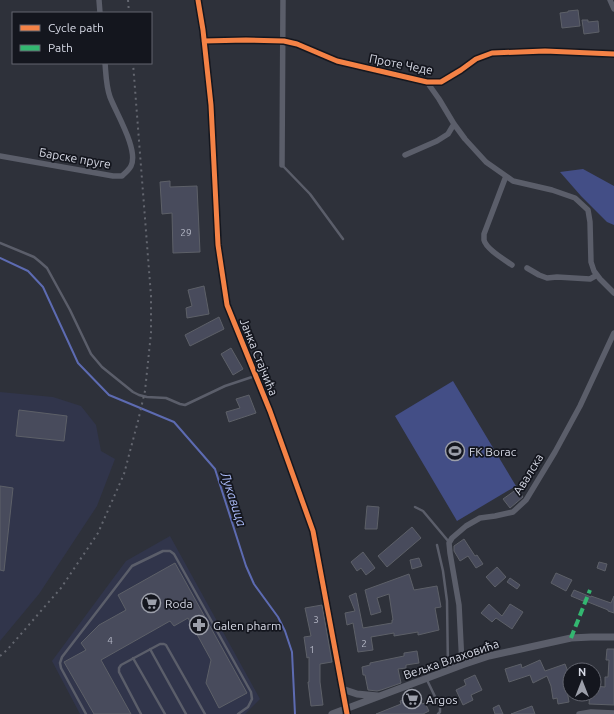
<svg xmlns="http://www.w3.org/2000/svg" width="614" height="714" viewBox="0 0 614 714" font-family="Ubuntu,sans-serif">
	<rect width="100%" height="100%" fill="#2e313a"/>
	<path fill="#31354b" d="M0 392 53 397 81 406 96 425 101 451 115 459 97 506 39 594 0 641Z
		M170 536 260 699 245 714H80L52 661 126 561Z"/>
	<path fill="#434e86" d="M583 169 614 186V225L607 222 581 196 560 172Z
		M453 381 516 486 457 521 395 416Z"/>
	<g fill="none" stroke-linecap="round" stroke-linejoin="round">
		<path stroke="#5d6bb2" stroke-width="2" d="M0 258 28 271 43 287 78 363 109 395 174 422 215 469 246 566 254 584 278 617 285 631 292 652 295 714"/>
	</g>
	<path fill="#484b5c" stroke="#5d6068" d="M578 10 580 26 562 28 560 13 568 12V11Z
		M582 20H588V22L598 21 599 32 584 34Z
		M170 181V187L197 186 200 252 173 253 172 213 162 214 160 182Z
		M204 286 209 314 187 318 186 308 192 306 188 290Z
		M219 317 224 329 190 346 185 335Z
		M231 348 243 369 233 375 221 354Z
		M249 395 256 413 229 422 226 412 240 408 236 399Z
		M19 410 67 416 64 441 16 436Z
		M0 486 13 488 4 571 0 570Z
		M517 489 523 497 510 508 503 499Z
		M367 506 379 507 377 529H365Z
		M412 527 421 538 387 567 378 556Z
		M464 539 475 556 477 555 483 564 476 568 468 556 460 561 454 551V546Z
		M363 552 375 568 366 575 361 568 357 571 351 562Z
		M419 558 422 566 412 569 410 560Z
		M599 562 607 564 605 571 597 568Z
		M175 563 247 693 219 708 206 683 211 660 188 618 174 626 170 621 101 660 131 714H94L64 662 86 650 81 643 99 625 126 610 118 595Z
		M497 567 506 577 495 587 486 577Z
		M556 573 572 580 566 591 551 583Z
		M409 574 414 590 437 586 441 607 435 608 439 630 418 635V632L394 636V633L371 637 373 650 358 652 353 623 347 625 345 613 355 611 349 596 356 593 363 628 392 623V620H393L389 594 377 598 381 612 371 615 365 590Z
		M510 578 520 585 517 589 507 582Z
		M574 590 591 597V596L611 603 614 596V613L608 611V610L583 600V601L571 596Z
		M489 604 502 616 510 604 523 612 512 629 496 618 492 622 481 613Z
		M322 605 332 662 320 664V682L323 705 311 706 308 682H309V657L307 658 304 637 311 636 305 608Z
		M607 649H614V705L589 704 590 694H594V686L605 687V677H608L609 660H606Z
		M417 651 419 663 406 665V668L398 669 401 683 381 690 377 691 368 690 365 675H363L362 667 370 665V663L404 656V653Z
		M540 660 545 671 565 664 570 677 565 678 569 702 558 704 557 698 553 699 551 686 547 676 533 683 530 675 509 682 505 669 521 664 522 668Z
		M475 675 482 690 471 695 473 700 463 705 456 690 466 685 464 680Z
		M418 694 422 704 425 703 429 711 423 714H376L401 704 400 701Z
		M499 705 503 714H495L493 708Z
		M532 706 535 714H511Z"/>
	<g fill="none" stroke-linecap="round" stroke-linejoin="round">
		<path stroke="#5b5e6a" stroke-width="2.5" d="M282 165 310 194 343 239
			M0 243 34 257 39 261 47 268 70 310 91 354 102 367 133 392 139 395 147 397 166 398 180 404 185 405 225 386 255 376
			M415 507 423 511 449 542
			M437 545 443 571 447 601 448 670
			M150 649 186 714
			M133 658 165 714
			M427 680 440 707V712L438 714
			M86 714 61 668 60 663 62 657 132 566 163 551H170L174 554 251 692 252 699 248 707 238 714
			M141 714 119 672V668L121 665 160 644H164L166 645 205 714"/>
		<path stroke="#5b5e6a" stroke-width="5.5" d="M99 0 100 13
			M610 0 614 9
			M427 82 439 99 454 124 465 139 486 162 513 181 552 190 575 198 588 210 590 222 591 262 594 271 600 279 614 293
			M405 155 437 141 448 134 454 124
			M0 156 113 176H122C125 173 129 170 131 166 139 150 116 113 110 97 106 86 106 74 105 63
			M282 165 283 0
			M506 176 484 234C484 235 484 238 484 240 486 249 505 260 512 265
			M527 268 539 275 547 278 557 277 590 279 597 275
			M462 665 459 605 450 553 449 543 452 538 466 526 480 518 495 516 513 512 526 500 555 452 580 406 614 333
			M579 714 591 712 614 713"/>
		<path stroke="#5b5e6a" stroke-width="7" d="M198 0 203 30 211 105 218 245 227 305 270 411 313 531 347 714
			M204 41 246 40 284 41 297 44 337 61 427 82H441L461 70 476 59 492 53 545 51 614 54
			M342 689 357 694 378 696
			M332 714 462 665 489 656 571 638 591 637H614"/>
		<path stroke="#646770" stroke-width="2" stroke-dasharray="2 4" stroke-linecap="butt" d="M128 0 129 13
			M0 656 7 650 61 588 98 533 124 474 138 421 145 391 151 333V296L133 63"/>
		<path stroke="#33b770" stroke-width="4" stroke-dasharray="8 4" stroke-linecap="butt" d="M571 638 590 590"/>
		<defs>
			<path id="cycleway" d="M198 0 203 30 211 105 218 245 227 305 270 411 313 531 347 714
				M204 41 246 40 284 41 297 44 337 61 427 82H441L461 70 476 59 492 53 545 51 614 54"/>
		</defs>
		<use href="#cycleway" stroke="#14161e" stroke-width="8"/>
		<use href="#cycleway" stroke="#f48246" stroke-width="5"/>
	</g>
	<defs>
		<symbol id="stadium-ring" viewBox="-11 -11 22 22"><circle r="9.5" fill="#14161e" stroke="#9c9faa" stroke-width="1.5"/><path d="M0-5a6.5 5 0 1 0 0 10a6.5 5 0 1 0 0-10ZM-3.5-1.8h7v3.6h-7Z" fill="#9c9faa"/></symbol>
		<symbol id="supermarket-ring" viewBox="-11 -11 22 22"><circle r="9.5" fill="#14161e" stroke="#9c9faa" stroke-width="1.5"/><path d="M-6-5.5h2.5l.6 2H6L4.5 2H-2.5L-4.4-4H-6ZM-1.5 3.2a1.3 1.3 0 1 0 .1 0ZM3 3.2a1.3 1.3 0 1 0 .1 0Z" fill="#9c9faa"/></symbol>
		<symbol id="pharmacy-ring" viewBox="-11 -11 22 22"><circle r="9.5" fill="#14161e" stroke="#9c9faa" stroke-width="1.5"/><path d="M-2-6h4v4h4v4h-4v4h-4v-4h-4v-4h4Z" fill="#9c9faa"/></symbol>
	</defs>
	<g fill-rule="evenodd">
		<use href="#stadium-ring" x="444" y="440" width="22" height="22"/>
		<use href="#supermarket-ring" x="140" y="592" width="22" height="22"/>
		<use href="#pharmacy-ring" x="188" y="614" width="22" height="22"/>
		<use href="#supermarket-ring" x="401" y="688" width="22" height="22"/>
	</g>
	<g text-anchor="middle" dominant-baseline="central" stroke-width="3.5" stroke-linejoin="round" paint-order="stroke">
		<g font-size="10" fill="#b3b6c4">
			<text x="186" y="232">29</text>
			<text x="316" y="619">3</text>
			<text x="110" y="640">4</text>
			<text x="364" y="643">2</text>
			<text x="312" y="649">1</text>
		</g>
		<g font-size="12" fill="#d7dae6" stroke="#14161e">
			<text transform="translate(401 64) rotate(11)">Проте Чеде</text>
			<text transform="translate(75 158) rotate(10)">Барске пруге</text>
			<text transform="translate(259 357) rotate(68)">Јанка Стајчића</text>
			<text transform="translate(528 474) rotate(-58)">Авалска</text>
			<text transform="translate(451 659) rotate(-19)">Вељка Влаховића</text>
		</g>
		<g font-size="12" fill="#d7dae6" stroke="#14161e" text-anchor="start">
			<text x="469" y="451">FK Borac</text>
			<text x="165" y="603">Roda</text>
			<text x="213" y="625">Galen pharm</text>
			<text x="426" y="699">Argos</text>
		</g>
		<g font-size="13" font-style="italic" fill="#abbbf9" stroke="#14161e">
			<text transform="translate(234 499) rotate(72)">Лукавица</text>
		</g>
	</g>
	<rect x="12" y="12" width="140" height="52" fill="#14161e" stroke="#62646e"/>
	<rect x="20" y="25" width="20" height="6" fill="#f48246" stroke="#62646e"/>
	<text x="48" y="32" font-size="12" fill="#d7dae6">Cycle path</text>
	<rect x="20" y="45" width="20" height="6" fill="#33b770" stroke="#62646e"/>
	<text x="48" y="52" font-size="12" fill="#d7dae6">Path</text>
	<g transform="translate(582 682)"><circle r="19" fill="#14161e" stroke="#62646e"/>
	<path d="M0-3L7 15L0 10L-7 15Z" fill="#9c9faa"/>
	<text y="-6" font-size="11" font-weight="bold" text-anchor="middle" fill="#d7dae6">N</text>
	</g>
</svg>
